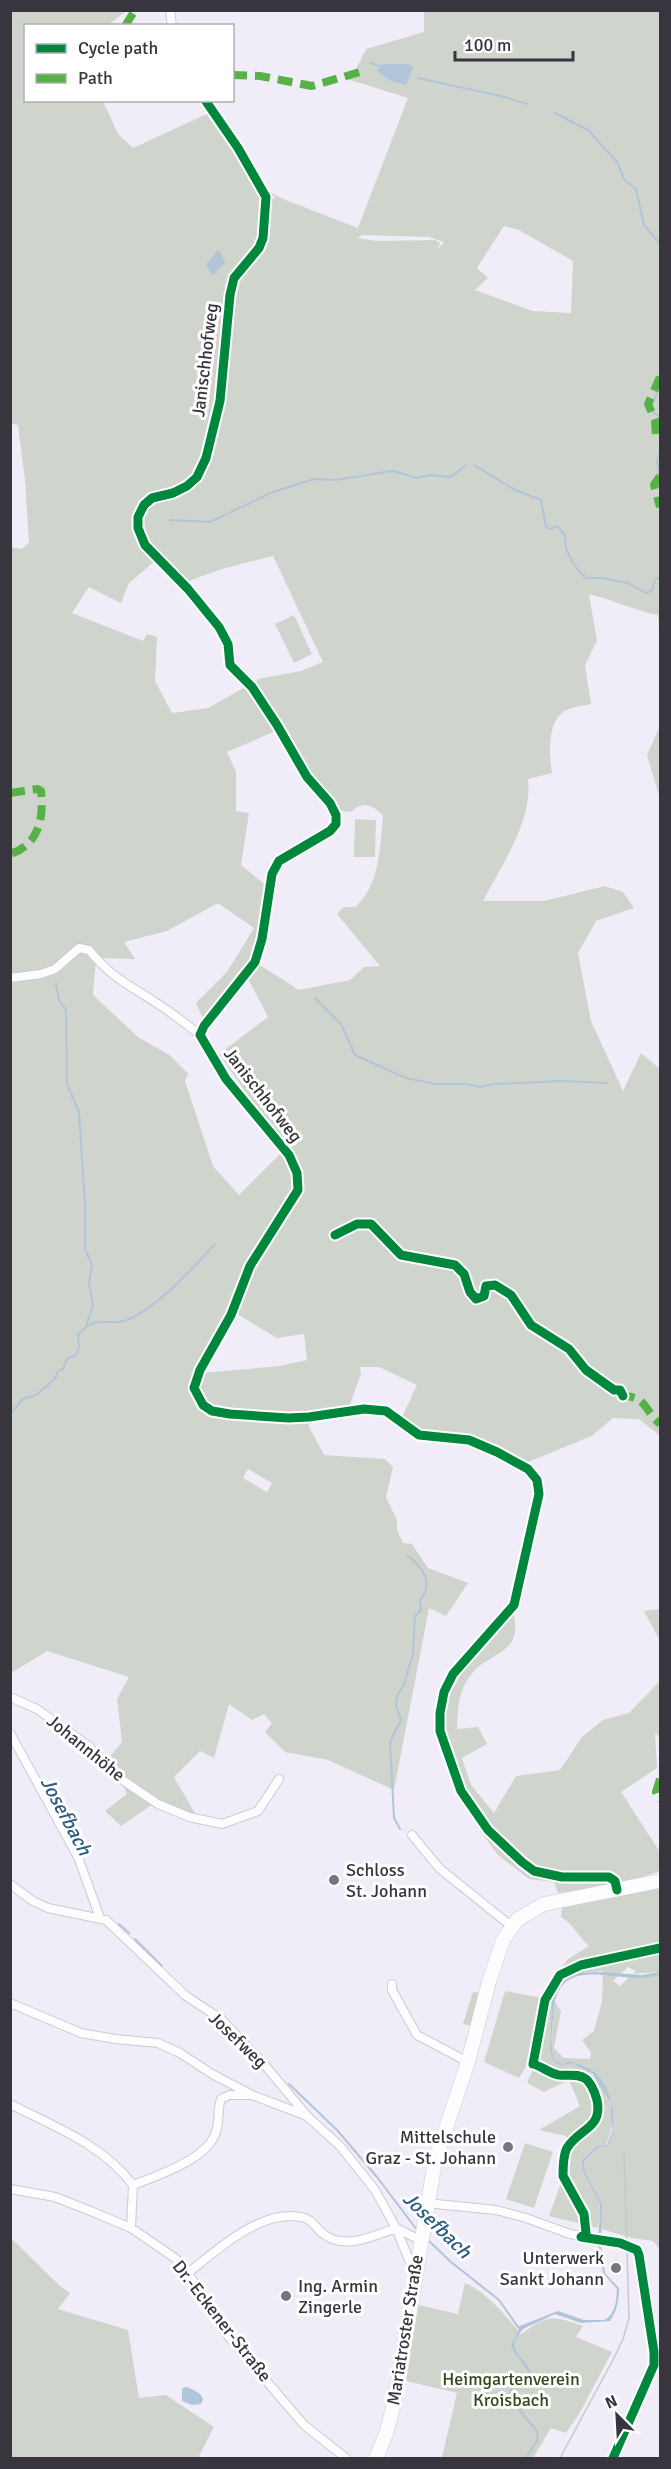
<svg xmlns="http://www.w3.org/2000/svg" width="671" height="2469" viewBox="0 0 671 2469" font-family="Signika,sans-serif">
	<rect width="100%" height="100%" fill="#f1edf8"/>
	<path fill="#cfd5cc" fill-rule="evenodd" d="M11 11H126L108 25 26 26V100L103 101 118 134 133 148 211 112 266 197 277 199 264 189 283 199 358 228 408 98 344 78 355 71 366 49 424 32V11H660V653L658 615C634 610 613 600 589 594L597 641 585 665 591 704C582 706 570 707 563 712 547 724 549 755 552 773L528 779C533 821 502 864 483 901H544L605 886 623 892 634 908 596 921 578 953 591 1021 623 1091 641 1053 660 1069V1436L639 1419 613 1418 592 1436 528 1462 498 1445 466 1434 450 1438 419 1435 422 1429 402 1417 417 1385 379 1367H360L361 1374 349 1407 332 1411 308 1425 324 1455 385 1459 393 1467 386 1497 397 1520V1530L403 1543 412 1544 428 1568 468 1583 446 1616 429 1608 394 1790 328 1760 285 1752 265 1732 272 1723 264 1714 252 1720 229 1704 214 1758 200 1751 174 1777 196 1815 159 1800 121 1826 105 1811 127 1794 109 1758 122 1742 117 1699 129 1677 47 1651 11 1673 10 547 22 549 29 542 25 480 18 425 11 424ZM504 226 519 230 573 261 571 313 533 311 475 290 488 278 477 268ZM362 235 429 237 444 242 438 249 440 243 435 240 377 241 357 238ZM161 556 186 582 222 569 273 556 323 662 301 671 258 679 255 684C283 726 307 770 337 810L351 812C363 800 373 805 383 816 380 847 380 886 355 907H344L337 914 380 966 364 967 350 980 299 990 255 962 269 888 241 865 249 813 236 811V772L227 752 278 730 247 686 208 708 172 713 155 681 157 637 147 634 143 641 72 613 89 587 121 603 129 583ZM218 903 254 928 227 972 196 1003 203 1019 242 967 268 1017 219 1054 285 1149 239 1195 213 1166 185 1081 188 1074 171 1056 138 1037 93 995 96 958 135 959 124 942 167 931ZM237 1314 277 1338 304 1334 307 1360 280 1366 203 1373 202 1360ZM248 1469 272 1483 267 1492 243 1478Z
		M294 615 312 654 294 663 275 624Z
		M660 726V799L647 755Z
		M355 819 376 820 375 857H354Z
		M660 1609V1641L644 1611Z
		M513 1613C525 1655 488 1651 470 1676 458 1692 458 1709 457 1729L478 1727 487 1744 462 1758 471 1785 494 1813 516 1776 560 1770 582 1737 603 1720 629 1713 660 1681V1737L655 1733 657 1768 621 1792 660 1852V1871L625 1883 558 1893 554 1882 529 1879 498 1855 480 1831 486 1824 463 1790 443 1732 446 1692 456 1676Z
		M660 1886V1972L633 1974 636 1971 628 1967 613 1981 620 1986 629 1977 660 1975V2250L653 2241 632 2238 601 2229 602 2204 585 2171 584 2161 598 2148 608 2146C618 2122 615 2095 597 2074 591 2068 579 2064 571 2061L562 2064 554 2060 551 2050 554 2001 561 2011 554 2048 564 2058 590 2059 591 2053 582 2040 594 2031 602 2001 603 1971 566 1975 557 1973 568 1959 589 1946C577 1936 576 1926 561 1917L562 1907Z
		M505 1991 542 1998 526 2066 519 2078 484 2062Z
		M473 1992 481 1993 472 2026 463 2024Z
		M548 2000 552 2001 550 2050 553 2061C560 2066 564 2062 571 2063 589 2066 605 2086 610 2102 615 2116 611 2132 606 2145L597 2146 582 2160 583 2171 600 2204 598 2228 549 2216 570 2158 566 2136 539 2130 580 2106 569 2080 544 2092 527 2083 536 2062Z
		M525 2143 553 2152 534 2208 506 2199Z
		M11 2238 60 2286 70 2293 58 2309 128 2330 139 2398 166 2395 214 2427 199 2456 203 2458H11Z
		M465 2283C488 2293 505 2315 521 2334 548 2315 552 2315 583 2326L576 2337 612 2352 579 2414 566 2433 551 2428 533 2458 442 2457 457 2393 406 2381 418 2305 458 2314Z"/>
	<path fill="#b1c5da" d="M383 64H409L413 68 406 85 391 81 377 71Z
		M217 251H220L225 264 218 269 216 274 212 275 206 265Z
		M603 1972 641 1975 660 1972V1975C653 1976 645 1978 637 1978 597 1976 555 1960 553 2018 552 2032 550 2046 554 2060L562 2064 571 2061C579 2064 591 2068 597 2074 615 2095 618 2122 608 2146L598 2148 584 2161 585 2171 602 2204 601 2245 605 2273 619 2288C619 2301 617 2310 610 2321L581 2323 555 2314 523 2329 515 2339C511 2361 536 2359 529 2382L513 2388 510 2397 539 2432 538 2441 527 2458H525L536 2441 537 2433 507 2397 511 2387 527 2381 529 2374C525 2363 515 2357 511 2345L519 2330 517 2327 558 2311 584 2320H604C616 2314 616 2301 617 2289L603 2273 598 2245 600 2204 583 2171 582 2160 597 2146 607 2145 612 2130 611 2103 593 2074 572 2063C564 2065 560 2066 553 2061L550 2050 552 1997 562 1983 574 1973Z
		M185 2387C192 2388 201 2393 203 2399L201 2404 192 2405 182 2401V2389Z"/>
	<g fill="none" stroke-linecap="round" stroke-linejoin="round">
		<path stroke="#b1c5da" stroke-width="2" d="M371 63 382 67
			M418 78 505 97 527 104
			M555 113 588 130 617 162 624 179 636 189 644 225 660 244
			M660 385 651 408 653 412 660 417
			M660 452 657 461 660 479
			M474 465 515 490 541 500 546 527 549 529 557 526 565 535 566 549 572 561 579 571 586 578H602L628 583 646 593 652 591 655 580 660 577
			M170 520 210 522 273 492 314 479 335 480 393 471 417 478 430 475 451 477 465 466
			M315 998 341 1024 355 1055 406 1078 435 1084H465L481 1087 494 1084 562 1081 607 1083
			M87 1326C102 1317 112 1326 127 1320 158 1307 192 1269 215 1244
			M10 1414 23 1399 36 1395 47 1386 56 1377 58 1371 63 1369 67 1359 76 1355 79 1347 78 1335 86 1327 93 1305 89 1283 92 1264 85 1249V1205L79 1112 67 1084 66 1010 59 1000 56 984
			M400 1829 394 1818 390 1742 401 1720 396 1706 397 1696 404 1684 413 1654 415 1616 421 1610 420 1600C435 1582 422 1567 407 1555
			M77 1864 89 1898
			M119 1924 129 1933
			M135 1939 162 1966
			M289 2084 337 2130 377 2177 417 2230
			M428 2240 451 2262 499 2300 518 2327"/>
		<defs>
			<path id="street" d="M170 10 172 26
				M205 100 238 148 266 197 263 238 259 248 234 278 230 295 220 401 206 458 197 477 187 486 173 493 152 498 144 505 138 517V528L145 545 188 589 219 627 228 644 230 665 252 687 277 725 307 777 330 803 336 815V824L330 831 279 861 272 874 262 939 255 962 204 1026 200 1035 226 1079 289 1155 297 1173 298 1190 250 1266 231 1315 200 1370 194 1388 203 1405 212 1411 230 1414 288 1418 309 1417 364 1409 386 1411 419 1435 469 1440 497 1452 528 1469 537 1480 539 1494 514 1605 453 1674 444 1692 440 1713V1731L461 1791 488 1830 522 1862 534 1871 562 1877H609L615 1881 617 1890
				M10 978 41 974 55 969 79 948 89 950C112 978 126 983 155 1002 171 1012 186 1024 200 1035
				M10 1697 37 1709 90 1747 109 1771 158 1804 189 1817 222 1824 258 1811 279 1779
				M10 1733 78 1857 100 1918
				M412 1835 439 1868 511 1926
				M10 1884 33 1901 48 1908 106 1920 186 1996 221 2019 263 2063 308 2117 340 2146 375 2190 396 2228 414 2272
				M392 1984V1990L417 2035 468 2062
				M10 2003 81 2033 115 2039 158 2043 180 2053 212 2074 252 2095 307 2116
				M10 2104C55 2127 102 2144 133 2185L131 2228
				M133 2185C157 2176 208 2159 216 2132 220 2121 217 2110 221 2099L229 2095H249
				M10 2189 55 2197 93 2212 131 2228 175 2258 188 2273 228 2336 304 2425 346 2458
				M426 2203 496 2210 526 2218 570 2234 620 2243 637 2250 654 2352V2365L613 2458
				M188 2273C217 2250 264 2206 305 2218 313 2221 316 2228 322 2233 343 2251 374 2236 396 2228L420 2240"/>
			<path id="primary" d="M376 2458 386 2434 395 2400 435 2161 468 2062 489 1982 503 1940 518 1919 544 1904 660 1881"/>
		</defs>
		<use href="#street" stroke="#cdcad3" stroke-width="10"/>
		<use href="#primary" stroke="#cdcad3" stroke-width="15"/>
		<use href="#street" stroke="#fdfcfe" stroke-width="8"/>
		<use href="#primary" stroke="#fdfcfe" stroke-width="14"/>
		<path stroke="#c8c7ca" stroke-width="1.5" d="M560 2458 614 2358 623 2339 629 2318 624 2152"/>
		<path stroke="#56b247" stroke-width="8" stroke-dasharray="15 8" stroke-linecap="butt" d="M125 26 135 10
			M232 75 260 76 312 86 360 72
			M660 377 648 404 655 420 656 437 660 438
			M660 476 654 485 660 507
			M10 793 38 789 41 791C44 818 39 845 10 854
			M621 1393 623 1396C646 1396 644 1410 660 1424
			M660 1779 656 1792 660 1801"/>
		<defs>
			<path id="cycleway" d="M205 100 238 148 266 197 263 238 259 248 234 278 230 295 220 401 206 458 197 477 187 486 173 493 152 498 144 505 138 517V528L145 545 188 589 219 627 228 644 230 665 252 687 277 725 307 777 330 803 336 815V824L330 831 279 861 272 874 262 939 255 962 204 1026 200 1035 226 1079 289 1155 297 1173 298 1190 250 1266 231 1315 200 1370 194 1388 203 1405 212 1411 230 1414 288 1418 309 1417 364 1409 386 1411 419 1435 469 1440 497 1452 528 1469 537 1480 539 1494 514 1605 453 1674 444 1692 440 1713V1731L461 1791 488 1830 522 1862 534 1871 562 1877H609L615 1881 617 1890
				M335 1235 357 1224H371L401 1255 455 1265 464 1274 470 1292 476 1299 484 1296 486 1286 495 1285 511 1295 531 1325 569 1349 586 1370 614 1390H620L623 1396
				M613 2458 654 2365V2352L639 2255 637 2250 620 2243 581 2237 586 2233 584 2214 563 2176C563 2168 563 2155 567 2148 579 2128 603 2129 597 2100 595 2093 592 2084 586 2079 578 2073 569 2076 559 2075 551 2074 541 2066 533 2064L545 2000 560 1975 581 1965 660 1948"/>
		</defs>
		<use href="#cycleway" stroke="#fff" stroke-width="13"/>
		<use href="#cycleway" stroke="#00873e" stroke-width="9"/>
	</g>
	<g fill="#79757f" stroke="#fff" stroke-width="2">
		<circle cx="334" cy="1880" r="6"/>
		<circle cx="508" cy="2147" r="6"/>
		<circle cx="616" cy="2268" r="6"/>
		<circle cx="286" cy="2296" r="6"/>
	</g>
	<g text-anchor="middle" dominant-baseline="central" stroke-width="6" stroke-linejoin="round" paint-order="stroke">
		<g font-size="18" fill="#39353e" stroke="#fff">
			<text transform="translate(205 360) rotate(-83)">Janischhofweg</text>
			<text transform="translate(263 1095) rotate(52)">Janischhofweg</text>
			<text transform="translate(86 1748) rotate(39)">Johannhöhe</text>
			<text transform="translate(238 2040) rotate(44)">Josefweg</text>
			<text transform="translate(222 2321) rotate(52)">Dr.-Eckener-Straße</text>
			<text transform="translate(405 2330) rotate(-81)">Mariatroster Straße</text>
		</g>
		<g font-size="18" fill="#39353e" stroke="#fff" text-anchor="start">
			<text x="346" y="1870">Schloss<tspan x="346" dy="21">St. Johann</tspan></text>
			<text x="496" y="2137" text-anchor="end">Mittelschule<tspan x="496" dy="21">Graz - St. Johann</tspan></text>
			<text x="604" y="2258" text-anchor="end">Unterwerk<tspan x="604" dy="21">Sankt Johann</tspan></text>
			<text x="298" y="2286">Ing. Armin<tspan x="298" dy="21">Zingerle</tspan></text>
		</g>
		<g font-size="18" fill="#324a19" stroke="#fff">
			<text x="511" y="2379">Heimgartenverein<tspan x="511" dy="21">Kroisbach</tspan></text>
		</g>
		<g font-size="20" font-style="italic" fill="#2c5c80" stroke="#fff">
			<text transform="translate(66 1816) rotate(62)">Josefbach</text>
			<text transform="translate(437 2225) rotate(44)">Josefbach</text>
		</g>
	</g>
	<rect width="671" height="2469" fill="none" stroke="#39353e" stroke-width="24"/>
	<rect x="24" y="24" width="210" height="78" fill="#ffffff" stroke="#b0aeb2" stroke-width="1.5"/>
	<rect x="36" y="44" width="30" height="9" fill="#00873e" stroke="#b0aeb2" stroke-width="1.5"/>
	<text x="78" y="54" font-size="18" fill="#39353e">Cycle path</text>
	<rect x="36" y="74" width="30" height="9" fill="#56b247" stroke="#b0aeb2" stroke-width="1.5"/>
	<text x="78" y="84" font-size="18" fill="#39353e">Path</text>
	<g transform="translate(617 2415) rotate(336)" stroke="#ffffff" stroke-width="4.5" paint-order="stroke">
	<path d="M0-4.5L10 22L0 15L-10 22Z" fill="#39353e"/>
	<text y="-9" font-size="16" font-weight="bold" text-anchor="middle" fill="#39353e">N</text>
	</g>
	<path d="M455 51v9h118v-9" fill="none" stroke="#39353e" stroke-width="3"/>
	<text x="464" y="51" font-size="18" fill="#39353e" stroke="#ffffff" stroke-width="4.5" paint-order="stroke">100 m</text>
</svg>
